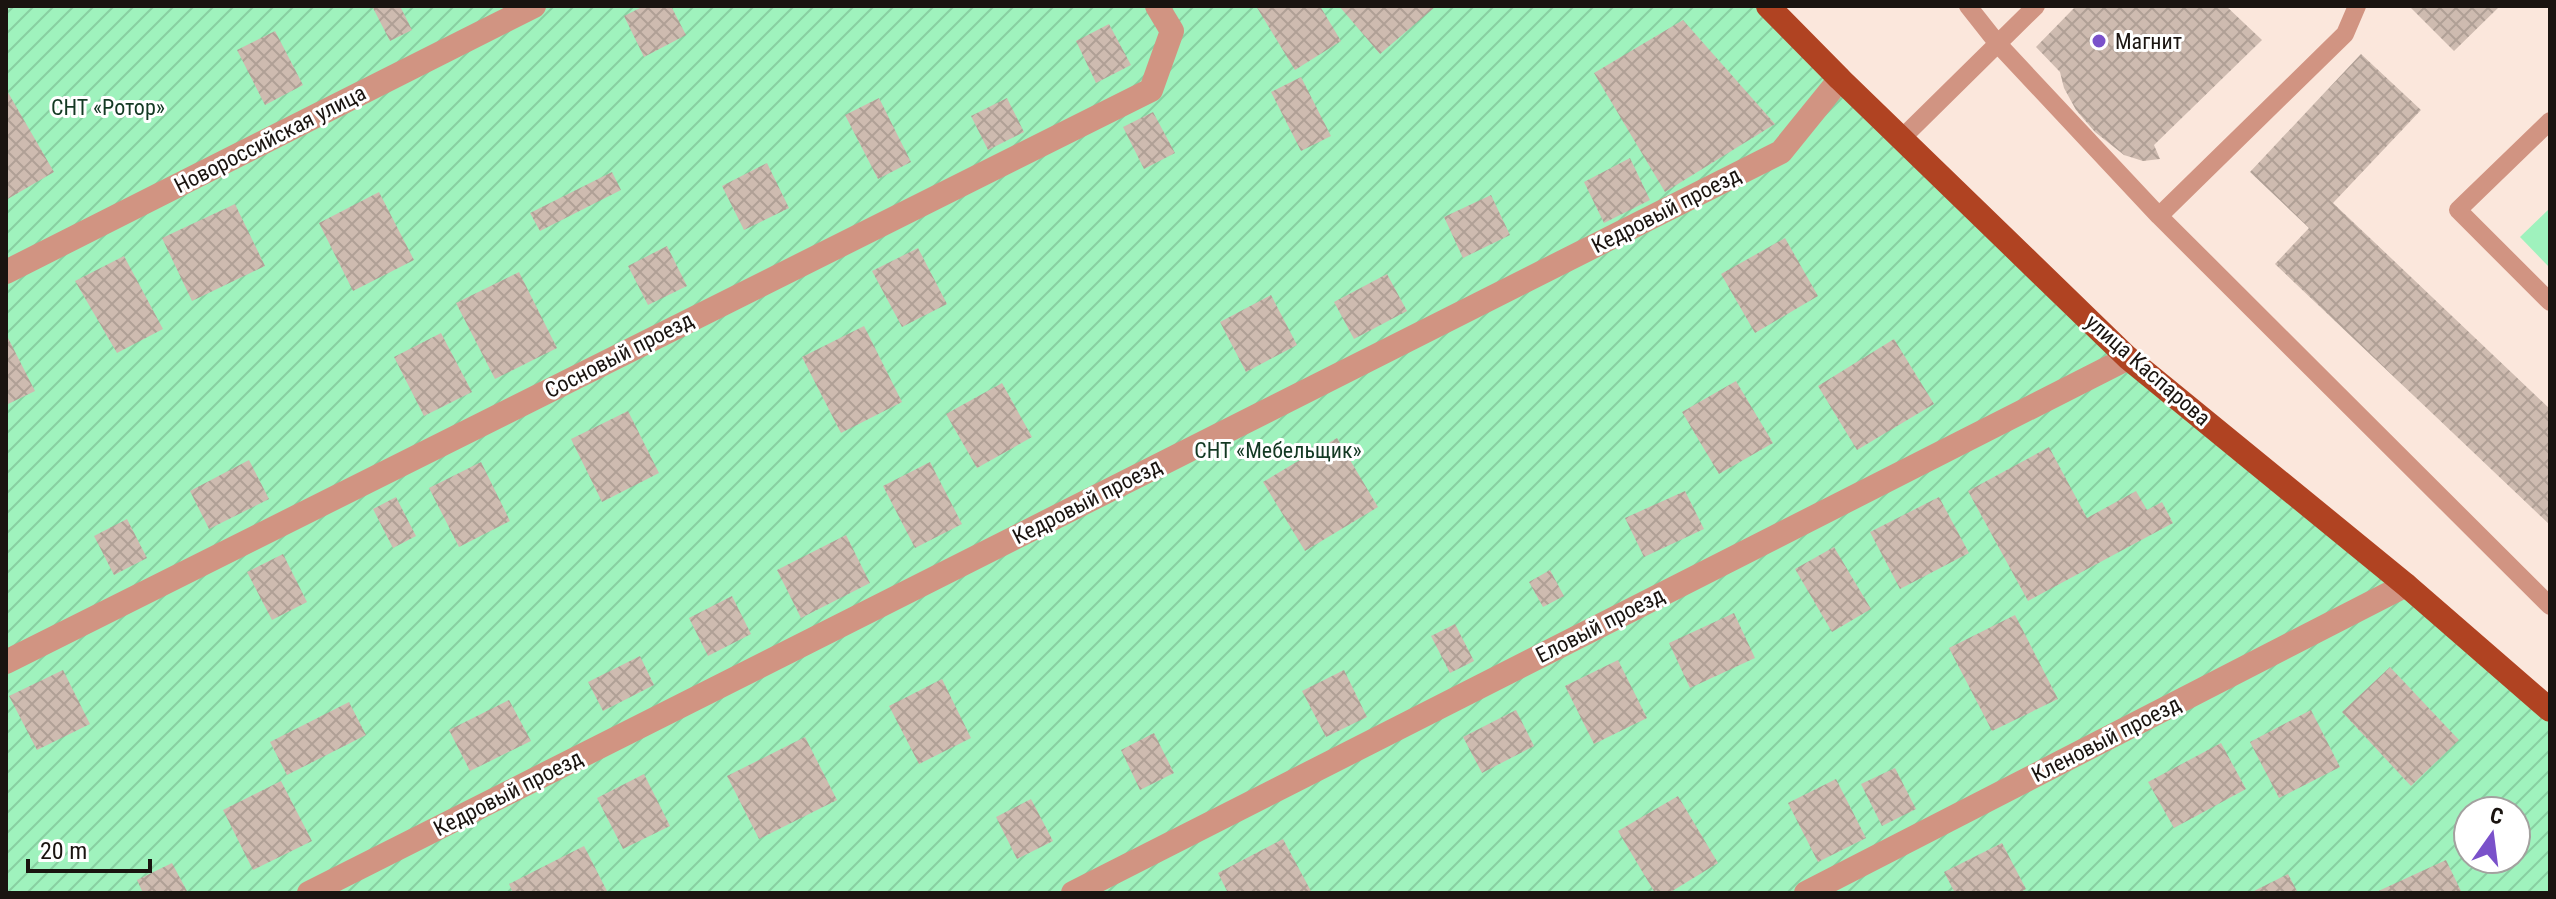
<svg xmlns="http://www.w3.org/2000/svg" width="2556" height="899" viewBox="0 0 2556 899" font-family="'Roboto Condensed',sans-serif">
	<defs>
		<pattern id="garden-furrows" width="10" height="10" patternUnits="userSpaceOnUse" patternTransform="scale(2)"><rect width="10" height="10" fill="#9ff2bd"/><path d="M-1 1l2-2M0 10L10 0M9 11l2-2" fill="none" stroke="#88cfa1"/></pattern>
		<pattern id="building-cross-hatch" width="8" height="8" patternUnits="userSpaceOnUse" patternTransform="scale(2)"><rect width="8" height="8" fill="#cebbb0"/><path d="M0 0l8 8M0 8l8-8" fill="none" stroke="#b0a096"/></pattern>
	</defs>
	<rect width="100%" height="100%" fill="#fbe7dc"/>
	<path fill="#9ff2bd" d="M2550 208V268L2520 237Z"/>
	<path fill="url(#garden-furrows)" fill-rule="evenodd" d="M6 6H1768L2128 358 2550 710V893H6ZM2468 811H2516V859H2468Z"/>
	<path fill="url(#building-cross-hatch)" d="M372 6H400L412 30 390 41Z
		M644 6H671L686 35 644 57 624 16Z
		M1256 6H1320L1341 41 1295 70Z
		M1339 6H1436L1380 54Z
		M2076 6H2226L2262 40 2154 145 2160 159 2143 161 2124 155 2095 132 2076 110 2064 88 2060 72 2036 47Z
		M2409 6H2500L2454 51Z
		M1683 20 1775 124 1665 192 1594 73Z
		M1109 24 1131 65 1096 83 1076 41Z
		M275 31 303 85 265 105 237 50Z
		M2361 54 2421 110 2333 203 2550 409V525L2275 264 2309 228 2250 172Z
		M1301 77 1331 136 1301 151 1271 92Z
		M6 89 54 172 6 200Z
		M879 98 911 162 878 179 845 115Z
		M1007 98 1024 132 988 150 971 116Z
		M1153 112 1175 153 1144 169 1123 127Z
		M1630 158 1650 200 1604 223 1584 182Z
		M767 163 789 208 744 230 722 186Z
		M612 172 621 190 540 231 530 213Z
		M379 192 414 260 353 291 319 223Z
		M1491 195 1510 235 1463 258 1444 217Z
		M235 204 265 266 192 301 162 238Z
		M1785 238 1818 296 1755 333 1721 274Z
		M667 246 687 286 648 305 628 266Z
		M918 248 947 304 902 327 872 271Z
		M124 256 163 329 117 353 75 281Z
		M519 272 557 348 495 379 456 303Z
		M1387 274 1407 311 1354 339 1334 302Z
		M1271 295 1297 345 1246 372 1220 322Z
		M864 326 902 402 841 433 802 357Z
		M441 333 472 392 424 416 394 357Z
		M6 334 35 391 6 405Z
		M1894 339 1934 404 1857 450 1818 386Z
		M1736 381 1773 443 1719 474 1682 412Z
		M1002 383 1032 437 977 468 946 414Z
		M628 411 659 473 602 502 571 439Z
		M1337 438 1378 507 1305 551 1263 482Z
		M2049 447 2087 518 2136 491 2147 510 2162 502 2173 523 2028 601 1968 491Z
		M249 460 269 499 209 529 190 491Z
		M481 462 510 521 459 547 429 488Z
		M930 462 962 524 915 548 883 486Z
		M1685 491 1704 529 1644 557 1625 518Z
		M396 497 416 536 393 548 373 509Z
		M1939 497 1969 553 1900 589 1870 532Z
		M127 519 147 558 114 575 94 536Z
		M846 535 870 583 801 618 777 570Z
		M1834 547 1871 609 1832 632 1795 569Z
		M283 554 307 602 272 620 247 572Z
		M1550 570 1564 596 1543 607 1529 582Z
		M732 596 751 634 708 656 689 618Z
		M1734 613 1755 658 1690 688 1669 643Z
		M2015 615 2058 699 1992 731 1949 648Z
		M1455 624 1474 661 1450 673 1431 636Z
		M640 656 654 685 603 711 588 682Z
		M1618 660 1647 718 1594 744 1565 686Z
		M2390 667 2459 740 2411 786 2342 712Z
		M63 670 90 724 37 750 9 696Z
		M1344 670 1367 717 1326 737 1302 691Z
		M942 679 971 738 919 764 889 706Z
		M509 700 531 741 470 771 449 730Z
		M349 702 366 735 287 775 270 742Z
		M1516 710 1534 746 1482 773 1463 737Z
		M2311 710 2340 767 2279 798 2250 742Z
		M1154 733 1174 773 1140 790 1121 750Z
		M805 737 837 800 759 839 727 776Z
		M2221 743 2246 789 2174 828 2148 782Z
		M1895 768 1916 809 1882 826 1861 784Z
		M644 774 670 826 623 849 597 798Z
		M1836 779 1866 838 1818 862 1788 803Z
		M281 781 312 841 253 870 223 810Z
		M1678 796 1718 863 1669 893H1655L1618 831Z
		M1031 799 1053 841 1017 859 996 817Z
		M1283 839 1312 893H1228L1218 873Z
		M2002 843 2026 889 2019 893H1955L1944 872Z
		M584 846 608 893H513L509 884Z
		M2446 860 2462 893H2374Z
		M172 863 188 893H143L137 880Z
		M2288 874 2298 893H2250Z"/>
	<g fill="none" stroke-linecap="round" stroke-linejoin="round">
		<path stroke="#d19482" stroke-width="18" d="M1968 6 1998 44 2159 216 2550 606
			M2550 121 2458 210 2550 302
			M1902 138 2036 6
			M2159 216 2345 34 2357 6"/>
		<path stroke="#d19482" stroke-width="24" d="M6 272 534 6
			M6 662 1151 90 1172 31 1157 6
			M309 893 1781 152 1840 79
			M1073 893 2128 358
			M1806 893 2406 585"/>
		<path stroke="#b04322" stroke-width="24" d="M1768 6 1840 79 2128 358 2406 585 2550 710"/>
	</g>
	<circle fill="#7a51ca" stroke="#fff" stroke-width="3" cx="2099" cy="41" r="8"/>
	<g text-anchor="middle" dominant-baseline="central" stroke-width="6" stroke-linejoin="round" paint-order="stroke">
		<g font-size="22" fill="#1a1410" stroke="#fff" text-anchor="start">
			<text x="2115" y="41">Магнит</text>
		</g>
		<g font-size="22" fill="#133923" stroke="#fff">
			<text x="108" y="107">СНТ «Ротор»</text>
			<text x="1278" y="450">СНТ «Мебельщик»</text>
		</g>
		<g font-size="22" fill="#1a1410" stroke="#fff">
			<text transform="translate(270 139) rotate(-27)">Новороссийская улица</text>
			<text transform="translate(1666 210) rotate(-27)">Кедровый проезд</text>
			<text transform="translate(619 355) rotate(-27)">Сосновый проезд</text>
			<text transform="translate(2148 370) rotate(41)">улица Каспарова</text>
			<text transform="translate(1087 501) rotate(-27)">Кедровый проезд</text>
			<text transform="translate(1600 625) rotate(-27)">Еловый проезд</text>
			<text transform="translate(2106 739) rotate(-27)">Кленовый проезд</text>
			<text transform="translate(508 793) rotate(-27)">Кедровый проезд</text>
		</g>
	</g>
	<rect width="2556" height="899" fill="none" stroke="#1a1410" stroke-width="16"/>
	<g transform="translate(2492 835) rotate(14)"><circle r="38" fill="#ffffff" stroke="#a3a19f" stroke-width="2"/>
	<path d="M0-6L14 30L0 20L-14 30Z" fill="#7a51ca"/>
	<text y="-12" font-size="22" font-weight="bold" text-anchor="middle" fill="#1a1410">С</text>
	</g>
	<path d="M28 859v12h122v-12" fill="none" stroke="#1a1410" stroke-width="4"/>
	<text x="40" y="859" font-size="24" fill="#1a1410" stroke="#ffffff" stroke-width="6" paint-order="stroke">20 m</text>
</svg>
